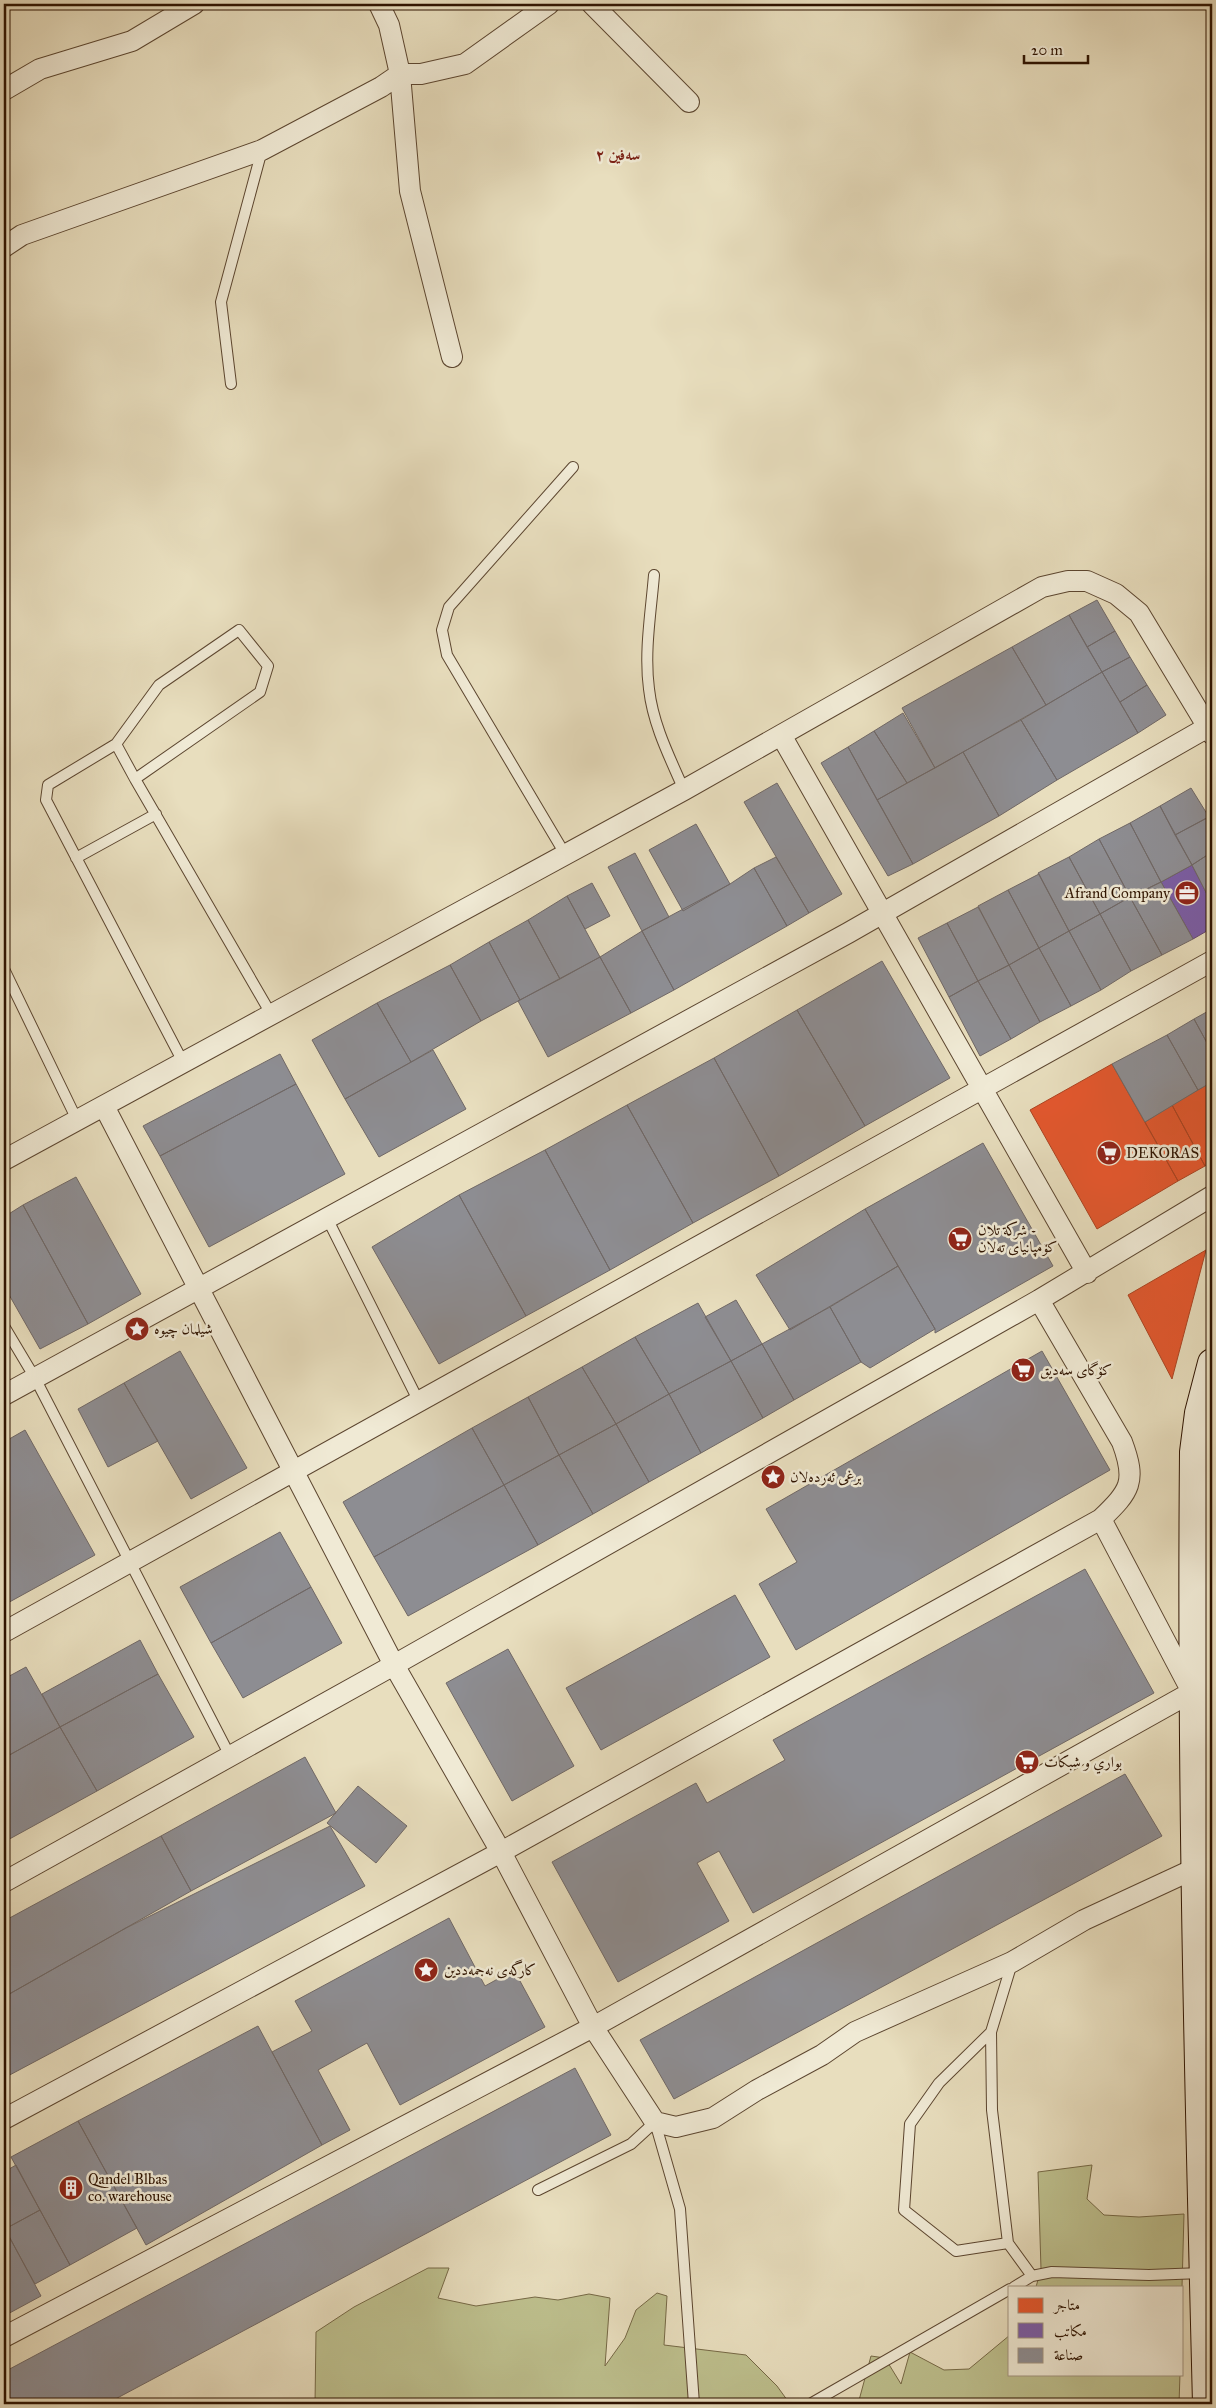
<svg xmlns="http://www.w3.org/2000/svg" width="1216" height="2408" viewBox="0 0 1216 2408" font-family="'IM FELL Great Primer',Amiri,serif">
	<rect width="100%" height="100%" fill="#e8debe"/>
	<filter id="stains"><feTurbulence type="fractalNoise" baseFrequency=".004" numOctaves="4"/><feColorMatrix values="0 0 0 0 .2 0 0 0 0 .09 0 0 0 0 .02 0 0 0 .5 -.17"/></filter>
	<radialGradient id="worn" r=".72"><stop offset=".6" stop-color="#630" stop-opacity="0"/><stop offset="1" stop-color="#630" stop-opacity=".3"/></radialGradient>
	<path fill="#bdbf8d" stroke="#766946" d="M1092 2165 1087 2199 1104 2215 1139 2217 1184 2214 1182 2287H1036L1041 2269 1038 2172Z
		M428 2268H449L438 2298 476 2306 535 2297 558 2300 589 2294 610 2298 605 2366 625 2338 636 2310 657 2293 667 2296 664 2345 746 2355 777 2386 790 2404H315L316 2332 354 2307Z
		M1010 2335V2374H1180L1179 2404H858L871 2356 885 2358 901 2384 910 2352 944 2370 969 2369Z"/>
	<path fill="#e4572e" stroke="#ad4320" d="M1112 1064 1178 1181 1097 1229 1030 1110Z
		M1208 1084 1212 1091V1162L1205 1166 1172 1105Z
		M1172 1105 1205 1166 1178 1181 1145 1122Z
		M1206 1250 1172 1379 1128 1295Z"/>
	<path fill="#7b5ea7" stroke="#644875" d="M1192 865 1212 904V928L1193 939 1161 882Z"/>
	<path fill="#8d8d92" stroke="#706866" d="M1097 600 1115 631 1087 647 1069 615Z
		M1069 615 1102 672 1046 705 1012 647Z
		M1115 631 1130 657 1102 672 1087 647Z
		M1012 647 1046 705 935 768 902 708Z
		M1130 657 1147 685 1120 702 1102 672Z
		M1102 672 1138 733 1057 780 1021 720Z
		M1147 685 1166 715 1138 733 1120 702Z
		M903 713 935 768 907 783 874 731Z
		M1021 720 1057 780 999 816 963 752Z
		M874 731 907 783 877 800 848 747Z
		M848 747 913 864 888 876 821 763Z
		M963 752 999 816 913 864 877 800Z
		M777 783 842 894 809 913 744 802Z
		M1191 788 1209 817 1175 835 1160 806Z
		M1160 806 1192 865 1161 882 1130 823Z
		M1212 815V852L1192 865 1175 835Z
		M1130 823 1161 882 1130 897 1099 839Z
		M696 824 730 884 683 911 649 850Z
		M1099 839 1130 897 1100 914 1069 857Z
		M1212 852V904L1192 865Z
		M635 853 669 917 642 931 608 867Z
		M776 857 809 913 787 926 754 868Z
		M1069 857 1100 914 1069 931 1038 873Z
		M754 868 787 926 674 990 642 931 730 884Z
		M1039 874 1069 931 1039 948 1008 890Z
		M1161 882 1193 939 1162 955 1130 897Z
		M592 883 610 916 585 929 567 896Z
		M1008 890 1039 948 1009 965 978 906Z
		M567 896 600 957 560 979 528 920Z
		M1130 897 1162 955 1131 971 1100 914Z
		M978 907 1009 965 978 981 947 923Z
		M1100 914 1131 971 1101 990 1069 931Z
		M528 920 560 979 520 1000 489 942Z
		M947 923 978 981 949 997 918 938Z
		M642 931 674 990 631 1013 600 957Z
		M1069 931 1101 990 1071 1006 1039 948Z
		M489 942 520 1000 481 1021 450 965Z
		M1039 948 1071 1006 1040 1022 1009 965Z
		M600 957 631 1013 548 1057 518 1001Z
		M882 961 950 1078 865 1126 797 1010Z
		M450 965 481 1021 411 1062 377 1003Z
		M1009 965 1040 1022 1011 1039 978 981Z
		M978 981 1011 1039 980 1056 949 997Z
		M377 1003 411 1062 345 1099 312 1040Z
		M1212 1009V1052L1194 1019Z
		M797 1010 865 1126 779 1176 714 1058Z
		M1194 1019 1212 1052V1082L1198 1090 1167 1035Z
		M1167 1035 1198 1090 1145 1122 1112 1064Z
		M433 1050 466 1109 379 1157 345 1099Z
		M280 1054 296 1084 160 1156 143 1126Z
		M714 1058 779 1176 693 1223 627 1105Z
		M296 1084 345 1174 209 1247 160 1156Z
		M627 1105 693 1223 610 1270 545 1150Z
		M983 1143 1053 1266 935 1333V1329L865 1209Z
		M545 1150 610 1270 526 1316 459 1195Z
		M76 1177 141 1294 88 1324 23 1205Z
		M459 1195 526 1316 439 1364 372 1247Z
		M23 1205 88 1324 40 1349 4 1286V1217Z
		M865 1209 898 1266 790 1330 756 1275Z
		M898 1266 935 1329 870 1368 861 1362 830 1307Z
		M736 1300 762 1344 731 1361 705 1317Z
		M698 1303 731 1361 669 1394 635 1337Z
		M830 1307 861 1362 794 1400 762 1344Z
		M635 1337 669 1394 616 1424 582 1367Z
		M762 1344 794 1400 763 1418 731 1361Z
		M180 1351 247 1468 191 1499 124 1383Z
		M1042 1351 1110 1470 796 1650 759 1584 797 1562 766 1509Z
		M731 1361 763 1418 701 1453 669 1394Z
		M582 1367 616 1424 559 1455 528 1397Z
		M124 1383 158 1441 108 1467 78 1409Z
		M669 1394 701 1453 649 1482 616 1424Z
		M528 1397 559 1455 504 1485 472 1428Z
		M616 1424 649 1482 593 1514 559 1455Z
		M472 1428 504 1485 374 1557 343 1502Z
		M25 1430 95 1555 4 1605V1442Z
		M559 1455 593 1514 538 1545 504 1485Z
		M504 1485 538 1545 408 1616 374 1557Z
		M280 1532 311 1587 211 1643 180 1587Z
		M1085 1569 1154 1693 753 1913 719 1851 697 1863 729 1921 618 1982 552 1862 696 1783 707 1803 785 1760 773 1740Z
		M311 1587 342 1643 243 1698 211 1643Z
		M735 1595 770 1657 601 1750 566 1688Z
		M140 1640 158 1674 60 1727 42 1694Z
		M508 1649 574 1766 512 1801 446 1683Z
		M26 1667 60 1727 4 1758V1679Z
		M158 1674 194 1737 97 1791 60 1727Z
		M60 1727 97 1791 4 1842V1758Z
		M305 1757 336 1813 191 1891 161 1836Z
		M1125 1774 1162 1836 674 2099 640 2040Z
		M358 1786 407 1826 376 1863 327 1823Z
		M330 1826 365 1886 4 2078V1997L126 1928Z
		M161 1836 191 1891 4 1997V1921Z
		M449 1918 485 1986 514 1970 545 2027 400 2105 367 2043 318 2070 350 2130 322 2145 272 2052 312 2031 295 2001Z
		M258 2026 322 2145 146 2245 78 2121Z
		M575 2068 611 2135 106 2404H4V2372Z
		M78 2121 137 2228 70 2265 11 2157Z
		M16 2165 40 2210 5 2229 4 2172Z
		M40 2210 70 2265 35 2284 5 2229Z
		M4 2227 41 2296 4 2316Z"/>
	<g fill="none" stroke-linecap="round" stroke-linejoin="round">
		<defs>
			<path id="lane" d="M231 384 221 302 262 150
				M654 575C651 612 644 652 649 689 653 725 670 758 684 790
				M116 744 48 785 46 800 183 1062
				M135 779 260 692 268 666 239 630 159 685 116 744 135 779 271 1014
				M565 854 447 655 442 630 449 607 573 467
				M76 858 156 814
				M4 969 77 1120
				M327 1218 419 1402
				M4 1326 35 1378 230 1756
				M1012 1963 991 2032 992 2110 1008 2243 1032 2276 1052 2272 1149 2275 1202 2273
				M991 2032 939 2083 910 2124 904 2210 956 2251 1008 2243
				M538 2190 631 2144 655 2122 680 2209 694 2404
				M1014 2287 1032 2276
				M810 2404 1010 2289"/>
			<path id="street" d="M379 4 389 25 400 74 410 191 452 357
				M592 4 689 102
				M4 90 40 69 132 41 194 4
				M4 247 22 235 262 150 381 87 400 74H421L465 64 549 4
				M781 735 1087 1273
				M104 1106 394 1665 501 1852 593 2027 655 2122 676 2127 713 2118 757 2090 822 2055 855 2032 1012 1962 1084 1920 1194 1869
				M4 1160 684 790 1042 587 1068 581H1087L1116 594 1139 613 1212 734
				M1039 1300 1122 1442C1137 1482 1130 1491 1101 1519
				M4 1395 848 933 1208 727
				M4 1632 1212 961
				M4 1882 394 1665 1039 1300 1212 1196
				M4 2119 501 1852 1101 1519 1192 1692 593 2027 4 2337"/>
			<path id="secondary" d="M1207 2404C1199 2087 1191 1770 1194 1452L1199 1413 1212 1363"/>
		</defs>
		<use href="#lane" stroke="#5c4630" stroke-width="12"/>
		<use href="#street" stroke="#5c4630" stroke-width="22"/>
		<use href="#secondary" stroke="#2e1300" stroke-width="30"/>
		<use href="#lane" stroke="#f0ead5" stroke-width="10"/>
		<use href="#street" stroke="#f0ead5" stroke-width="20"/>
		<use href="#secondary" stroke="#f0ead5" stroke-width="28"/>
	</g>
	<defs>
		<symbol id="office-disc" viewBox="-11 -11 22 22"><circle r="9.5" fill="#8f2418" stroke="#f0ead5"/><path d="M-6-3h4V-5.5h4V-3h4V5H-6ZM-1-4.5V-3h2v-1.5ZM-6 0V1H6V0Z" fill="#fff"/></symbol>
		<symbol id="supermarket-disc" viewBox="-11 -11 22 22"><circle r="9.5" fill="#8f2418" stroke="#f0ead5"/><path d="M-6-5.5h2.5l.6 2H6L4.5 2H-2.5L-4.4-4H-6ZM-1.5 3.2a1.3 1.3 0 1 0 .1 0ZM3 3.2a1.3 1.3 0 1 0 .1 0Z" fill="#fff"/></symbol>
		<symbol id="sight-disc" viewBox="-11 -11 22 22"><circle r="9.5" fill="#8f2418" stroke="#f0ead5"/><path d="M0-6L1.8-2.2L6-1.7L2.9 1.2L3.7 5.4L0 3.3L-3.7 5.4L-2.9 1.2L-6-1.7L-1.8-2.2Z" fill="#fff"/></symbol>
		<symbol id="building-disc" viewBox="-11 -11 22 22"><circle r="9.5" fill="#8f2418" stroke="#f0ead5"/><path d="M-4-6H4V6H1V3H-1V6H-4ZM-2.5-4.3h1.7v1.8h-1.7ZM.8-4.3h1.7v1.8H.8ZM-2.5-1h1.7V.8h-1.7ZM.8-1h1.7V.8H.8Z" fill="#fff"/></symbol>
	</defs>
	<g fill-rule="evenodd">
		<use href="#office-disc" x="1173" y="879" width="28" height="28"/>
		<use href="#supermarket-disc" x="1095" y="1139" width="28" height="28"/>
		<use href="#supermarket-disc" x="946" y="1225" width="28" height="28"/>
		<use href="#sight-disc" x="123" y="1315" width="28" height="28"/>
		<use href="#supermarket-disc" x="1009" y="1356" width="28" height="28"/>
		<use href="#sight-disc" x="759" y="1463" width="28" height="28"/>
		<use href="#supermarket-disc" x="1013" y="1748" width="28" height="28"/>
		<use href="#sight-disc" x="412" y="1956" width="28" height="28"/>
		<use href="#building-disc" x="57" y="2174" width="28" height="28"/>
	</g>
	<g text-anchor="middle" dominant-baseline="central" stroke-width="5" stroke-linejoin="round" paint-order="stroke">
		<g font-size="15" fill="#2e1300" stroke="#f0ead5" text-anchor="start">
			<text x="1170" y="893" text-anchor="end">Afrand Company</text>
			<text x="1126" y="1153">DEKORAS</text>
			<text x="978" y="1230">شركة تلان -<tspan x="978" dy="17">کۆمپانیای تەلان</tspan></text>
			<text x="154" y="1329">شيلمان چیوه</text>
			<text x="1040" y="1370">کۆگای سەدیق</text>
			<text x="790" y="1477">برغی ئەردەلان</text>
			<text x="1044" y="1762">بواري و شبكات</text>
			<text x="444" y="1970">کارگەی نەجمەددین</text>
			<text x="88" y="2179">Qandel Blbas<tspan x="88" dy="17">co. warehouse</tspan></text>
		</g>
		<g font-size="16" font-weight="bold" fill="#7a1f14" stroke="#f0ead5">
			<text x="618" y="154">سەفین ٢</text>
		</g>
	</g>
	<rect width="1216" height="2408" fill="none" stroke="#e8debe" stroke-width="20"/>
	<rect x="5" y="5" width="1206" height="2398" fill="none" stroke="#2e1300" stroke-width="2.5"/>
	<rect x="10" y="10" width="1196" height="2388" fill="none" stroke="#2e1300"/>
	<rect x="1008" y="2286" width="175" height="90" fill="#f0ead5" stroke="#a29480"/>
	<rect x="1018" y="2298" width="25" height="15" fill="#e4572e" stroke="#a29480"/>
	<text x="1054" y="2310" font-size="15" fill="#2e1300">متاجر</text>
	<rect x="1018" y="2323" width="25" height="15" fill="#7b5ea7" stroke="#a29480"/>
	<text x="1054" y="2336" font-size="15" fill="#2e1300">مكاتب</text>
	<rect x="1018" y="2348" width="25" height="15" fill="#8d8d92" stroke="#a29480"/>
	<text x="1054" y="2360" font-size="15" fill="#2e1300">صناعة</text>
	<path d="M1024 55v8h64v-8" fill="none" stroke="#2e1300" stroke-width="2.5"/>
	<text x="1031" y="55" font-size="15" fill="#2e1300" stroke="#f0ead5" stroke-width="4" paint-order="stroke">20 m</text>
	<rect width="100%" height="100%" filter="url(#stains)"/>
	<rect width="100%" height="100%" fill="url(#worn)"/>
</svg>
